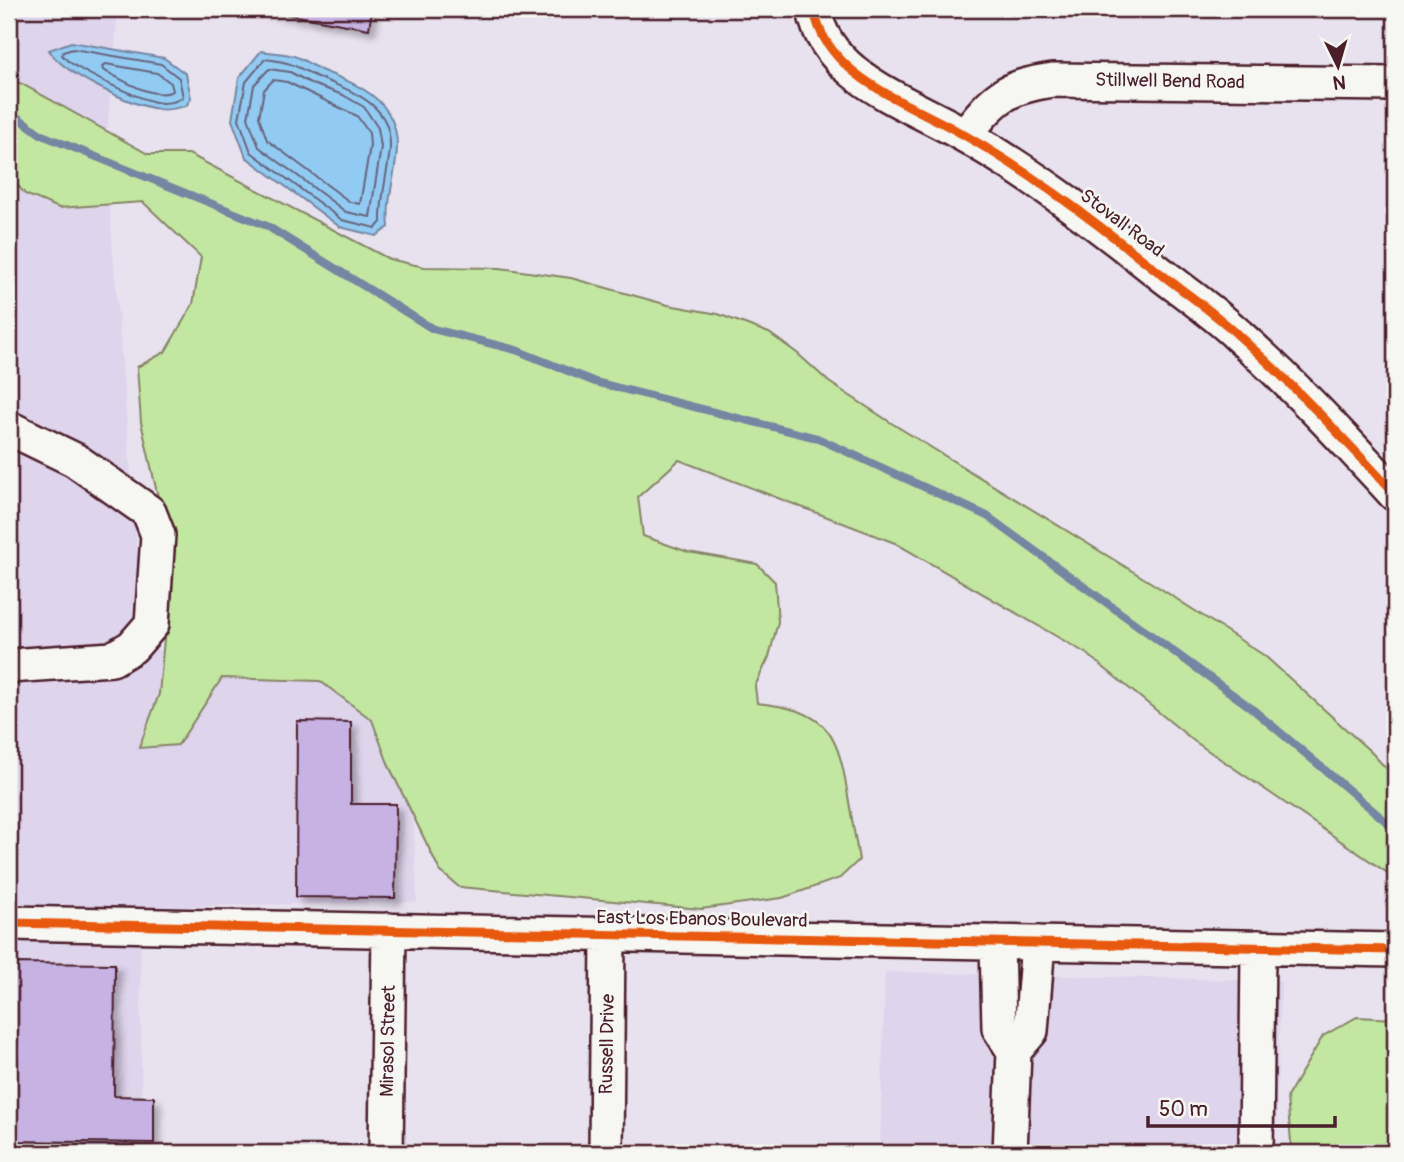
<svg xmlns="http://www.w3.org/2000/svg" width="1404" height="1162" viewBox="0 0 1404 1162" font-family="Pangolin,sans-serif">
	<defs>
		<filter id="shadow"><feDropShadow dx="6" dy="6" stdDeviation="3.5" flood-color="#0004"/></filter>
	</defs>
	<rect width="100%" height="100%" fill="#e8e2ee"/>
	<filter id="ink" filterUnits="userSpaceOnUse"><feTurbulence type="fractalNoise" baseFrequency=".0143" numOctaves="2"/><feDisplacementMap in="SourceGraphic" scale="14" xChannelSelector="R" yChannelSelector="G"/><feConvolveMatrix kernelMatrix="1 2 1 2 8 2 1 2 1" color-interpolation-filters="sRGB"/></filter>
	<g filter="url(#ink)">
		<path fill="#ded4eb" d="M9 9H118L105 153 145 649 407 669 417 902 140 907 142 1153H9Z
			M885 972 1281 981 1275 1153H880Z"/>
		<path fill="#c2e7a1" stroke="#868366" stroke-width="2" d="M9 79 22 84 148 154H189L389 259 424 267 500 268 571 278 668 305 718 314 769 333 797 353 829 382 893 424 1155 585 1265 656 1371 752 1395 778V878L1194 741 1087 654 895 543 679 460 638 497 643 536 688 552 757 564 775 582 778 622 769 657 755 686 757 703C822 710 837 727 847 790 851 813 855 836 859 860L840 878 782 898 701 909 459 887 440 871 389 766 372 720 320 681 222 678 178 745 139 748 159 694 169 584 167 537 141 422 137 367 165 352 193 304 201 257 143 202 59 208 25 194 9 175Z
			M1357 1017 1395 1019V1153H1292L1287 1097 1323 1036Z"/>
		<path fill="#92cbf2" stroke="#7586a2" stroke-width="2" d="M71 42 164 58 186 74 191 98 186 106C177 108 167 111 158 109 131 105 63 74 49 50Z
			M261 51C272 53 284 53 294 56 304 59 313 67 323 71 359 85 397 100 397 146 397 173 386 196 389 227L376 236 340 227 246 157 232 120 239 78Z"/>
		<g fill="none" stroke-linecap="round" stroke-linejoin="round">
			<path stroke="#67647b" stroke-width="2" d="M73 49 161 64 179 78 183 97C178 101 169 103 162 103 144 102 72 69 62 55L63 52Z
				M265 59C290 62 294 65 315 76 349 91 392 101 390 148 388 173 380 197 381 222L376 228 342 220 251 152 239 119 246 82Z
				M106 64 157 73 171 83 173 91C153 101 122 79 103 70L102 66Z
				M269 69 290 72 312 84 343 95 364 107 378 128 381 147 370 217 346 212 259 147 248 118 254 85Z
				M273 80 287 82 357 116 369 133 370 146 360 204 350 202 267 140 259 117 264 90Z"/>
			<path stroke="#7586a2" stroke-width="8" d="M9 111 42 135 267 226 433 329 516 350 595 382 817 438 987 516 1250 707 1395 829"/>
		</g>
		<path fill="#c6b3e3" stroke="#4a1f2b" stroke-width="2" filter="url(#shadow)" d="M258 9H372L369 29Z
			M297 721 351 722V804H396L395 898 296 897Z
			M9 963 115 964 114 1096 154 1097V1143L9 1141Z"/>
		<g fill="none" stroke-linecap="round" stroke-linejoin="round">
			<defs>
				<path id="minor" d="M814 9C824 72 898 99 948 126 1022 166 1090 218 1156 270 1184 292 1214 312 1239 336 1294 385 1345 440 1395 494
					M965 135C995 97 1005 87 1053 80L1395 84
					M9 428 75 460 149 512 158 535 152 624 132 647 112 659 9 666
					M9 923 1395 950
					M997 942 999 1028 1014 1051 1031 1031 1038 943
					M386 1153 389 930
					M606 1153 608 934
					M1010 1153 1014 1051
					M1256 1153 1258 947"/>
			</defs>
			<use href="#minor" stroke="#4a1f2b" stroke-width="38"/>
			<use href="#minor" stroke="#f6f6f2" stroke-width="33"/>
			<defs>
				<path id="cycleway" d="M814 9C824 72 898 99 948 126 1022 166 1090 218 1156 270 1184 292 1214 312 1239 336 1294 385 1345 440 1395 494
					M9 923 1395 950"/>
			</defs>
			<use href="#cycleway" stroke="#f6f6f2" stroke-width="13"/>
			<use href="#cycleway" stroke="#e8590c" stroke-width="9"/>
		</g>
	</g>
	<g text-anchor="middle" dominant-baseline="central" stroke-width="5" stroke-linejoin="round" paint-order="stroke">
		<g font-size="19" fill="#4a1f2b" stroke="#f6f6f2">
			<text transform="translate(1170 81) rotate(1)">Stillwell Bend Road</text>
			<text transform="translate(1122 223) rotate(37)">Stovall Road</text>
			<text transform="translate(702 919) rotate(1)">East Los Ebanos Boulevard</text>
			<text transform="translate(388 1041) rotate(-89)">Mirasol Street</text>
			<text transform="translate(607 1044) rotate(-89)">Russell Drive</text>
		</g>
	</g>
	<rect width="1404" height="1162" fill="none" stroke="#f6f6f2" stroke-width="35"/>
	<rect x="18" y="18" width="1369" height="1127" fill="none" stroke="#4a1f2b" stroke-width="2.5" filter="url(#ink)"/>
	<g transform="translate(1338 66) rotate(175)" stroke="#f6f6f2" stroke-width="5" paint-order="stroke">
	<path d="M0-5L12 26L0 18L-12 26Z" fill="#4a1f2b"/>
	<text y="-10" font-size="19" font-weight="bold" text-anchor="middle" fill="#4a1f2b">N</text>
	</g>
	<path d="M1148 1116v10h187v-10" fill="none" stroke="#4a1f2b" stroke-width="3.5"/>
	<text x="1159" y="1116" font-size="21" fill="#4a1f2b" stroke="#f6f6f2" stroke-width="5" paint-order="stroke">50 m</text>
</svg>
